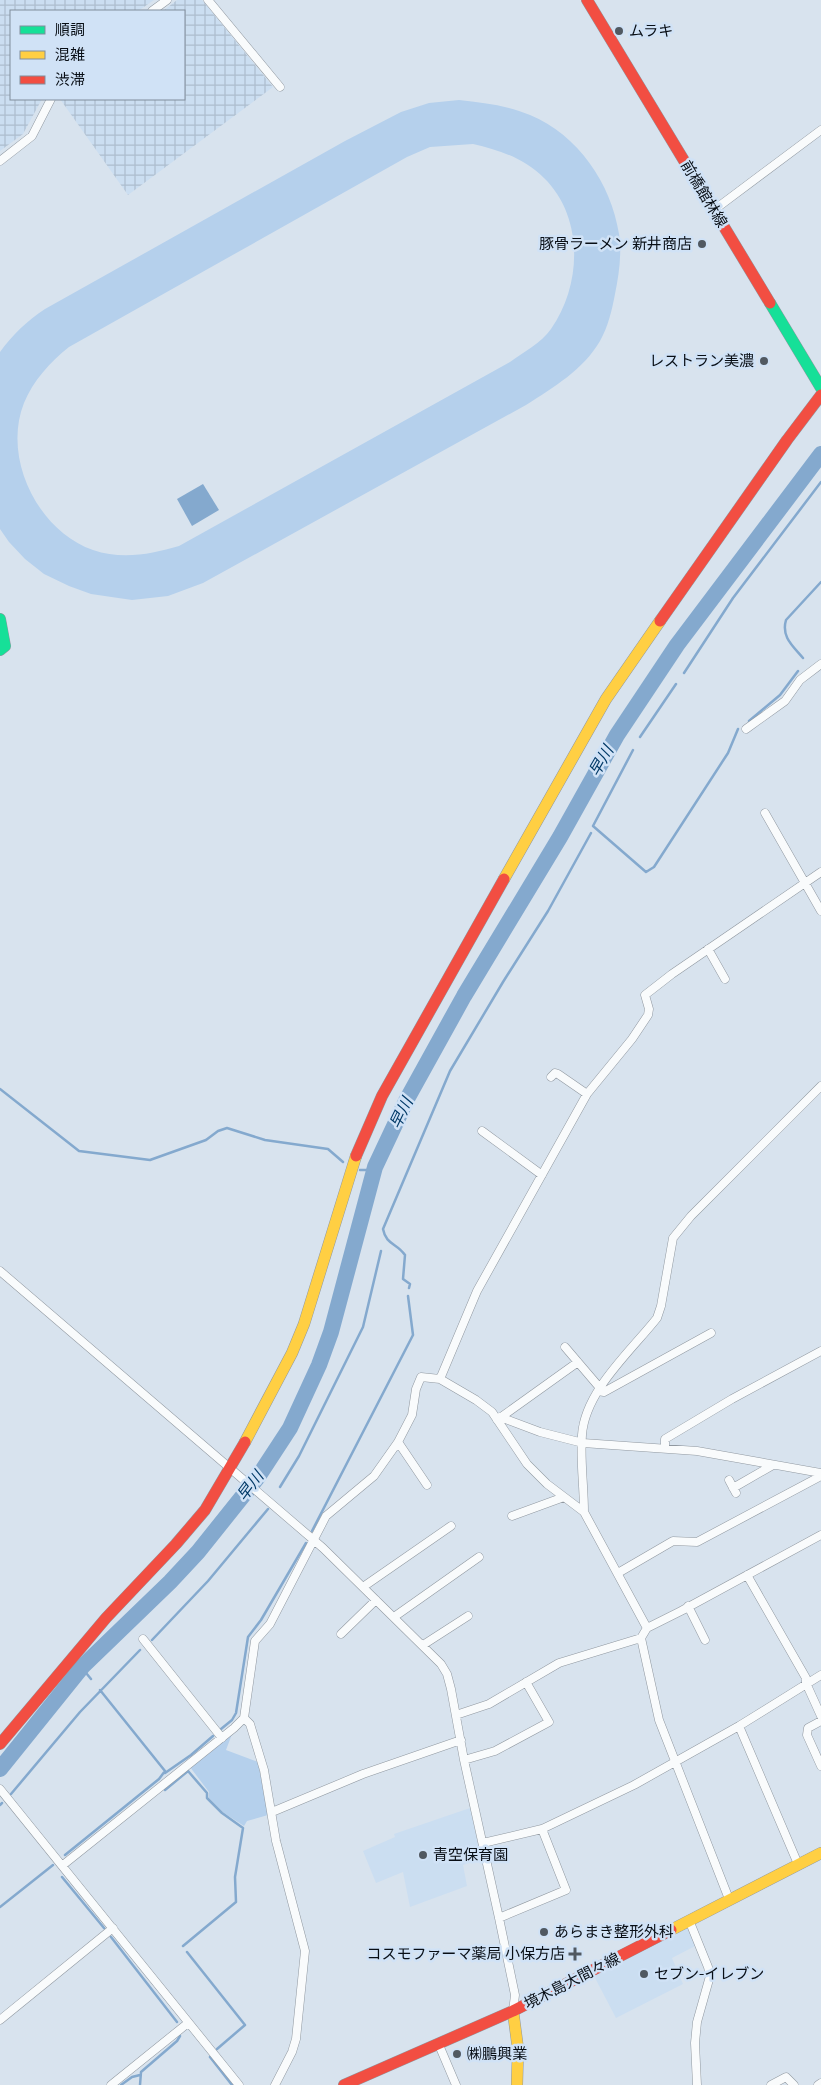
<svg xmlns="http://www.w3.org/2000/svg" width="821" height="2085" viewBox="0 0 821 2085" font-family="Karla,'Noto Sans JP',sans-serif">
	<defs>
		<pattern id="industrial-grid" width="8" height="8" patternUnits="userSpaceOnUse" patternTransform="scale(1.25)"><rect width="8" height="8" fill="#cbdef1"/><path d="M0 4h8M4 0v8" fill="none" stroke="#adbdce"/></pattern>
	</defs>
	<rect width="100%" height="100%" fill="#d8e3ee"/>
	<path fill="#cbdef1" d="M470 1808 481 1859 463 1865 467 1886 410 1907 403 1872 376 1883 363 1851 395 1837 394 1834Z
		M688 1927 697 1945 672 1958 683 1984 616 2018 594 1976Z"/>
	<path fill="url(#industrial-grid)" d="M0 0H154L138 11H11V99H42L23 134 0 151Z
		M177 0H202L273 87 128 195 60 99H184V11H163Z"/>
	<path fill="#b5d0ec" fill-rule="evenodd" d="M459 100C483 103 507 105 530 115 578 135 611 183 619 234 622 253 619 275 615 294 612 310 608 327 600 341 583 370 554 387 526 405L203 583 168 596 132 600 91 594 69 586 44 574 25 559 9 542 0 529V352C13 334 27 321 45 309L345 141 401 112 429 103ZM473 144C499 150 524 158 544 178 584 217 582 285 551 329 541 343 524 352 510 362L179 546C152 554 122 560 93 550 38 531 2 458 24 403 33 381 50 362 69 347L407 157 430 147Z
		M232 1734 226 1750 258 1762 268 1815 247 1821 244 1826 224 1813 209 1798V1792L190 1767Z"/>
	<path fill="#84a9ce" d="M203 484 219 510 192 526 177 499Z"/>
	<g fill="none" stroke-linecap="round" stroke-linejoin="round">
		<path stroke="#84a9ce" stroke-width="2.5" d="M803 658C793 646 781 637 786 620L821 582
			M684 673 733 598 821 482
			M749 721 780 695 798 671
			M640 737 676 684
			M633 750 593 826 646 872 654 867 728 753 738 729
			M0 1089 79 1151 150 1160 206 1140 218 1131 227 1128 265 1140 328 1149 343 1162
			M360 1170H374
			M409 1288 410 1284 403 1279 405 1255C397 1243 386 1245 383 1229L450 1071 503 982 548 911 591 833
			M280 1487 299 1456 363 1327 381 1251
			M312 1531 413 1335 408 1296
			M152 1640 208 1581 268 1509
			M82 1668 91 1679
			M221 1729 232 1720 236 1713 248 1637 261 1620 306 1543
			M165 1773 191 1755 213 1736
			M165 1790 188 1771 207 1793V1798L222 1813 243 1828 235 1877 236 1902 183 1946
			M11 1794 80 1712 140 1650
			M0 1805 2 1803
			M65 1855 159 1779 165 1771 100 1690
			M62 1877 104 1928
			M0 1907 53 1865
			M111 1937 177 2022
			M187 1952 245 2025 217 2049
			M210 2057 232 2085
			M121 2085 132 2077 140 2075
			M140 2085 141 2072 177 2041 180 2036"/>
		<path stroke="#84a9ce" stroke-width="16" d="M0 1769 83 1666 170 1582 198 1552 258 1477 290 1428 319 1365 331 1332 375 1167 407 1099 464 996 560 837 617 735 677 645 821 454"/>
		<defs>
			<path id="street" d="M208 0 280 87
				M152 11 167 0
				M0 161 32 136 51 99
				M714 210 821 130
				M746 729 785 701 800 680 821 664
				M765 813 821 911
				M708 949 725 979
				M551 1077 555 1073 558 1074 587 1094
				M482 1131 542 1175
				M0 1271 323 1548 441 1664 447 1674 451 1689 464 1760 499 1918 515 1995 513 2011
				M565 1347 600 1388
				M440 1379 477 1291 587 1094 632 1039 648 1015 649 1009 645 995 672 974 821 872
				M598 1391 604 1392 711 1333
				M500 1417 540 1432 583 1443 697 1451 821 1473
				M497 1420 578 1362
				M398 1442 427 1485
				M665 1448V1439L732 1399 821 1351
				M729 1480 736 1493
				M733 1488 773 1465
				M584 1512C584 1487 580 1459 582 1435 585 1391 631 1351 657 1318L661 1306 673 1238 691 1216 821 1086
				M512 1516 564 1497
				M618 1573 673 1541 697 1542 821 1476
				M747 1575 806 1678V1683L821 1716
				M363 1587 451 1526
				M688 1606 705 1640
				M394 1617 479 1557
				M341 1634 376 1600
				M143 1639 222 1738
				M423 1645 468 1616
				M456 1715 489 1704 559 1663 641 1638
				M821 1721 808 1728 807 1735 821 1766
				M739 1726 798 1864
				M464 1760 495 1751 549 1722 526 1682
				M0 1789 239 2085
				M272 1812 363 1774 461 1740
				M483 1843 542 1829 634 1785 739 1726 821 1675
				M63 1865 234 1728 244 1718
				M729 1899 659 1720 641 1638 647 1628 681 1611 821 1535
				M499 1918 566 1890 542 1829
				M689 1920 708 1967 710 1976 697 2022 695 2043 697 2085
				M0 2020 113 1928
				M439 2045 456 2085
				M111 2085 188 2023
				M275 2085 292 2052 296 2039 305 1951 276 1841 264 1770 250 1724 244 1718 255 1641 270 1624 326 1516 374 1476 398 1442 412 1415 416 1389 421 1377 440 1379 476 1400 492 1412 527 1464 547 1484 584 1512 647 1628
				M771 2085 786 2077 794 2085
				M818 2085 821 2083"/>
			<path id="fast" d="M770 303 821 388
				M0 619 5 646 0 650"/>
			<path id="slow" d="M504 879 606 699 660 621
				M245 1442 292 1353 304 1324 356 1156
				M671 1930 821 1853
				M513 2011 518 2049 517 2085"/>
			<path id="jam" d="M587 0 770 303
				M660 621 787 440 821 395
				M356 1156 382 1096 504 879
				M0 1744 106 1618 176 1544 205 1510 245 1442
				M344 2085 513 2011 671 1930"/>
		</defs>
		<use href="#street" stroke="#9098a0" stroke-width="9"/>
		<use href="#fast" stroke="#9098a0" stroke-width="12"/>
		<use href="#slow" stroke="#9098a0" stroke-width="12"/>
		<use href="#jam" stroke="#9098a0" stroke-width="12"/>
		<use href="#street" stroke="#f9fbfc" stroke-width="8"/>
		<use href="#fast" stroke="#16e098" stroke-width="11"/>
		<use href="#slow" stroke="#ffcf43" stroke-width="11"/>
		<use href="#jam" stroke="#f24e42" stroke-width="11"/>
	</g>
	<g fill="#515961" stroke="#d0e2f6" stroke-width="2">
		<circle cx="619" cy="31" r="5"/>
		<circle cx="702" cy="244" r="5"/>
		<circle cx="764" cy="361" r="5"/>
		<circle cx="423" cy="1855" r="5"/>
		<circle cx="544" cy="1932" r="5"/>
		<path d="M572.5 1946.5h5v5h5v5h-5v5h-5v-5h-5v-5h5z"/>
		<circle cx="644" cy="1974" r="5"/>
		<circle cx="457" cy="2054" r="5"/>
	</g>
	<g text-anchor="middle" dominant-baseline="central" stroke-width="5" stroke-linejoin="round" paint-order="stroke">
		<g font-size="15" fill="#080e15" stroke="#d0e2f6" text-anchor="start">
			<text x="629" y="31">ムラキ</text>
			<text x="692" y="244" text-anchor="end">豚骨ラーメン 新井商店</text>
			<text x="754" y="361" text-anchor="end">レストラン美濃</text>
			<text x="433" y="1855">青空保育園</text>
			<text x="554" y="1932">あらまき整形外科</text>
			<text x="565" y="1954" text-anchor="end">コスモファーマ薬局 小保方店</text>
			<text x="654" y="1974">セブン-イレブン</text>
			<text x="467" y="2054">㈱鵬興業</text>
		</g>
		<g font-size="15" fill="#080e15" stroke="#d0e2f6">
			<text transform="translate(704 194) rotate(59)">前橋館林線</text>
			<text transform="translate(572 1981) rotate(-27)">境木島大間々線</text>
		</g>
		<g font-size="16" font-style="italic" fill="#003967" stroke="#d0e2f6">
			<text transform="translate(601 761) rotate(-60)">早川</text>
			<text transform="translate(401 1113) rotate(-64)">早川</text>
			<text transform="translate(250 1486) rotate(-53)">早川</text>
		</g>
	</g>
	<rect x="10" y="10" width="175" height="90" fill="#d0e2f6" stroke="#808d9c"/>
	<rect x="20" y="26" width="25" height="8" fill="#16e098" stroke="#808d9c"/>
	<text x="55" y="35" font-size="15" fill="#080e15">順調</text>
	<rect x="20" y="51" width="25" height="8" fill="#ffcf43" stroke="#808d9c"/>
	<text x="55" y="60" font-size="15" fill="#080e15">混雑</text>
	<rect x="20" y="76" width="25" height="8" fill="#f24e42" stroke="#808d9c"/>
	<text x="55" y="85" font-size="15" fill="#080e15">渋滞</text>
</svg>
